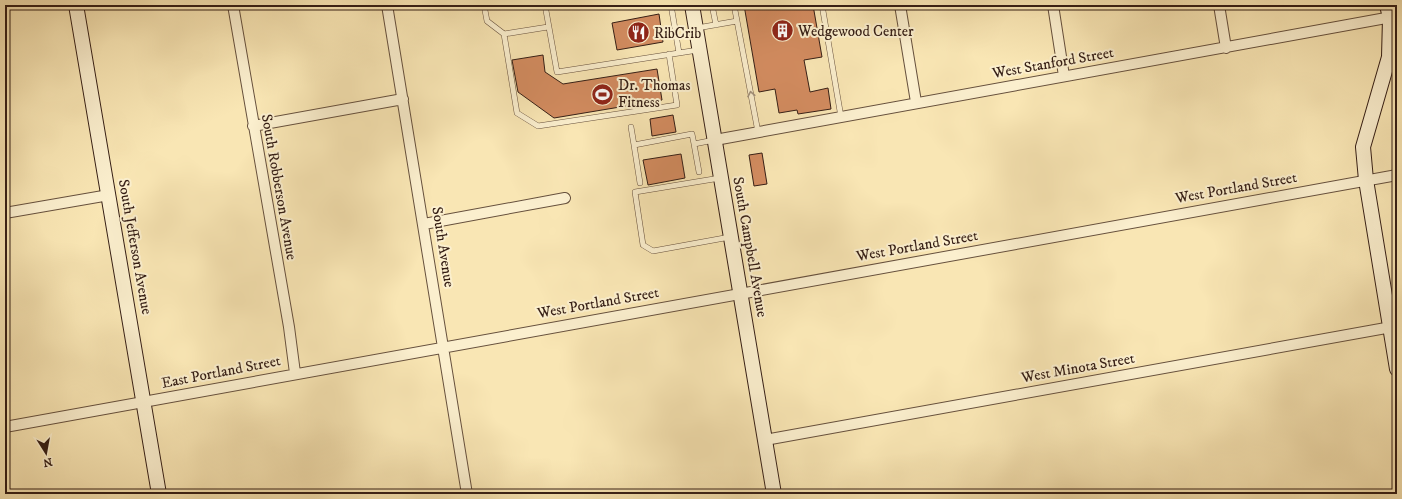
<svg xmlns="http://www.w3.org/2000/svg" width="1402" height="499" viewBox="0 0 1402 499" font-family="'IM FELL DW Pica',serif">
	<rect width="100%" height="100%" fill="#f9e6b4"/>
	<filter id="stains"><feTurbulence type="fractalNoise" baseFrequency=".005" numOctaves="4"/><feColorMatrix values="0 0 0 0 .2 0 0 0 0 .09 0 0 0 0 .02 0 0 0 .5 -.17"/></filter>
	<radialGradient id="worn" r=".72"><stop offset=".6" stop-color="#630" stop-opacity="0"/><stop offset="1" stop-color="#630" stop-opacity=".3"/></radialGradient>
	<path fill="#d38c60" stroke="#351e15" d="M744 5H813L822 57 804 60 810 92 828 88 831 109 798 114 797 110 779 113 775 89 759 92Z
		M659 14 663 42 617 50 612 23Z
		M543 55 545 72 563 84 657 69 662 100 554 118 518 92 512 60Z
		M673 115 676 132 652 136 650 119Z
		M762 153 767 184 754 186 749 155Z
		M681 154 685 178 648 185 643 160Z"/>
	<g fill="none" stroke-linecap="round" stroke-linejoin="round">
		<defs>
			<path id="service" d="M484 5 487 21 504 34 517 113 538 126 677 105 669 54
				M545 5 557 72 698 50
				M671 5 679 53
				M712 5 716 25
				M734 5 758 132
				M822 5 841 117
				M697 28 737 21
				M504 34 548 27
				M631 127 634 145
				M699 172 694 144 714 140
				M720 178 635 192 643 245 653 251 730 237
				M640 183 634 145 692 134 694 144"/>
			<path id="minor" d="M233 5 289 327 295 373
				M387 5 467 494
				M900 5 916 102
				M1053 5 1064 76
				M1219 5 1226 48
				M253 126 403 99
				M715 140 1397 16
				M5 213 109 195
				M424 224 565 198
				M5 427 1397 175
				M765 440 1397 326"/>
			<path id="secondary" d="M76 5 159 494
				M692 5 774 494
				M1387 5 1390 18 1389 57 1363 147 1366 180 1397 369"/>
		</defs>
		<use href="#service" stroke="#66503d" stroke-width="6"/>
		<use href="#minor" stroke="#66503d" stroke-width="12"/>
		<use href="#secondary" stroke="#351e15" stroke-width="16"/>
		<use href="#service" stroke="#fbefce" stroke-width="5"/>
		<use href="#minor" stroke="#fbefce" stroke-width="10"/>
		<use href="#secondary" stroke="#fbefce" stroke-width="14"/>
	</g>
	<defs><path id="oneway-chevron" d="M-2-3.5L2.5 0L-2 3.5" fill="none" stroke-width="1.6" stroke-linecap="round" stroke-linejoin="round"/></defs>
	<use stroke="#a2917b" href="#oneway-chevron" transform="translate(751 94) rotate(-101)"/>
	<defs>
		<symbol id="building-disc" viewBox="-11 -11 22 22"><circle r="9.5" fill="#8f2418" stroke="#fbefce"/><path d="M-4-6H4V6H1V3H-1V6H-4ZM-2.5-4.3h1.7v1.8h-1.7ZM.8-4.3h1.7v1.8H.8ZM-2.5-1h1.7V.8h-1.7ZM.8-1h1.7V.8H.8Z" fill="#fff"/></symbol>
		<symbol id="restaurant-disc" viewBox="-11 -11 22 22"><circle r="9.5" fill="#8f2418" stroke="#fbefce"/><path d="M-5-6h1v4h1v-4h1v4h1v-4h1v5L-1.5 .5V6h-2V.5L-5-1ZM5-6V6H3V1.5H1.5Q1.5-4 5-6Z" fill="#fff"/></symbol>
		<symbol id="stadium-disc" viewBox="-11 -11 22 22"><circle r="9.5" fill="#8f2418" stroke="#fbefce"/><path d="M0-5a6.5 5 0 1 0 0 10a6.5 5 0 1 0 0-10ZM-3.5-1.8h7v3.6h-7Z" fill="#fff"/></symbol>
	</defs>
	<g fill-rule="evenodd">
		<use href="#building-disc" x="770" y="18" width="25" height="25"/>
		<use href="#restaurant-disc" x="626" y="20" width="25" height="25"/>
		<use href="#stadium-disc" x="590" y="82" width="25" height="25"/>
	</g>
	<g text-anchor="middle" dominant-baseline="central" stroke-width="4" stroke-linejoin="round" paint-order="stroke">
		<g font-size="15" fill="#351e15" stroke="#fbefce" text-anchor="start">
			<text x="798" y="31">Wedgewood Center</text>
			<text x="654" y="33">RibCrib</text>
			<text x="618" y="85">Dr. Thomas<tspan x="618" dy="17">Fitness</tspan></text>
		</g>
		<g font-size="15" fill="#351e15" stroke="#fbefce">
			<text transform="translate(1053 63) rotate(-10)">West Stanford Street</text>
			<text transform="translate(279 187) rotate(80)">South Robberson Avenue</text>
			<text transform="translate(1236 188) rotate(-10)">West Portland Street</text>
			<text transform="translate(917 246) rotate(-10)">West Portland Street</text>
			<text transform="translate(135 247) rotate(80)">South Jefferson Avenue</text>
			<text transform="translate(443 247) rotate(81)">South Avenue</text>
			<text transform="translate(750 247) rotate(80)">South Campbell Avenue</text>
			<text transform="translate(598 303) rotate(-10)">West Portland Street</text>
			<text transform="translate(1078 368) rotate(-10)">West Minota Street</text>
			<text transform="translate(221 372) rotate(-11)">East Portland Street</text>
		</g>
	</g>
	<rect width="1402" height="499" fill="none" stroke="#f9e6b4" stroke-width="20"/>
	<rect x="6" y="6" width="1390" height="487" fill="none" stroke="#351e15" stroke-width="2"/>
	<rect x="10" y="10" width="1382" height="479" fill="none" stroke="#351e15"/>
	<g transform="translate(46 453) rotate(169)" stroke="#fbefce" stroke-width="3" paint-order="stroke">
	<path d="M0-3L7 15L0 10L-7 15Z" fill="#351e15"/>
	<text y="-6" font-size="11" font-weight="bold" text-anchor="middle" fill="#351e15">N</text>
	</g>
	<rect width="100%" height="100%" filter="url(#stains)"/>
	<rect width="100%" height="100%" fill="url(#worn)"/>
</svg>
